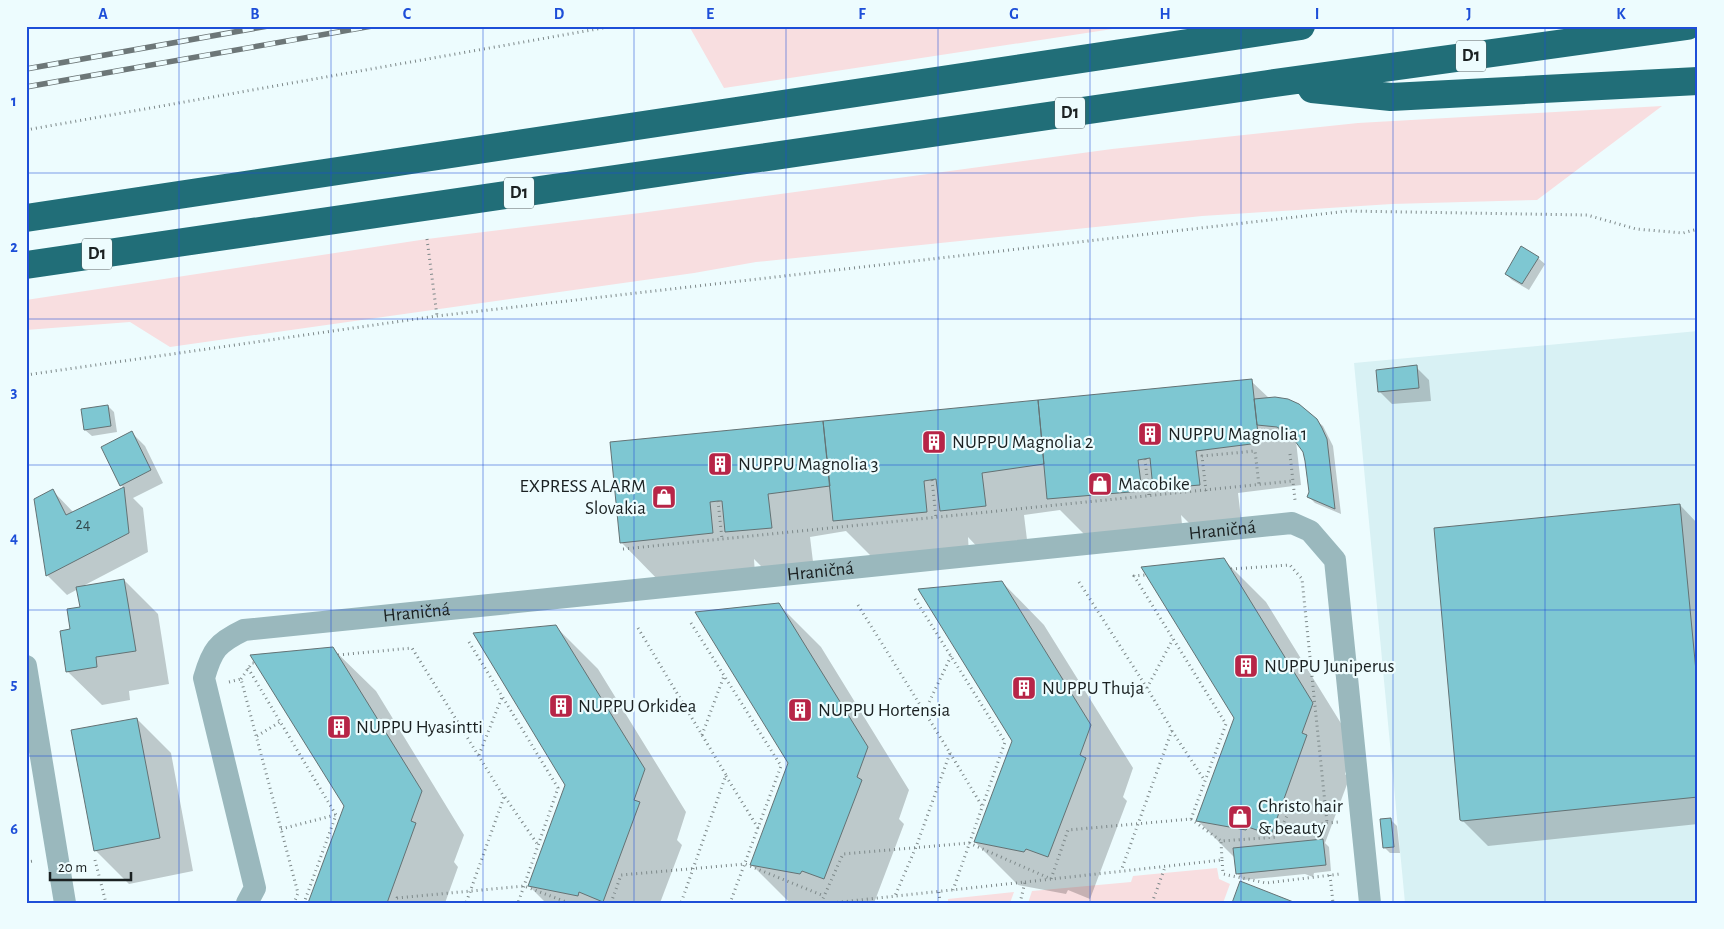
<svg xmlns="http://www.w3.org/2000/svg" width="1724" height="929" viewBox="0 0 1724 929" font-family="'Alegreya Sans',sans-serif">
	<rect width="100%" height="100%" fill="#edfcfe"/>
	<path fill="#d8f1f4" d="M1698 331V903H1405L1354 363Z"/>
	<path fill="#f8dee0" d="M689 26H1132L724 88Z
		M1662 106 1537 200 1392 204 1202 216 756 262 694 273 170 347 130 322 26 330V300L427 239 640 213 1112 149 1358 123Z
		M1217 868 1219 879 1230 884 1223 903H1028L1032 891 1131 882 1133 876Z
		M1014 892 1010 903H948V899Z"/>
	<path fill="#0003" d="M1538 258 1545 264 1529 290 1512 280 1506 274Z
		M1416 367 1429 380 1431 401 1392 404 1379 391Z
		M1251 381 1270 399 1316 420 1323 426 1333 446 1341 514 1315 503 1309 497 1310 492 1304 451 1296 441 1301 485 1238 493 1242 527 1197 531 1181 515 1183 533 1091 541 1060 510 1024 515 1028 548 983 553 968 537 969 554 877 562 846 531 810 537 814 570 769 574 754 559 755 575 663 585 621 542 611 443Z
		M108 406 114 412 117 432 92 436 85 430Z
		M132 433 145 446 163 483 133 498 143 508 148 552 83 586 124 580 158 614 169 684 129 691 130 700 102 705 67 671 71 630 81 608 78 589 67 595 48 576 35 500 53 491 74 513 124 488 121 485Z
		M1680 505 1698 524V824L1488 846 1461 819Z
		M1224 560 1266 602 1355 746 1345 774 1349 779 1325 843 1329 847 1331 871 1314 873 1313 877 1305 874 1243 880 1237 873 1235 858 1197 820 1235 718Z
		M1002 582 1044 625 1133 768 1123 797 1127 801 1090 899 1068 890 1066 894 1018 885 975 842 1013 741Z
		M778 604 821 647 909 790 899 819 904 824 874 903H790L752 865 790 763Z
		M555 626 598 669 686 812 677 840 682 845 660 903H546L529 886 567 785Z
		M333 649 376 691 464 835 454 862 458 867 445 903H309L345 806Z
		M137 719 171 753 193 871 129 884 95 850Z
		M1391 820 1397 826 1400 853H1390L1384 847Z"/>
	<path fill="#7ec7d2" stroke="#647274" d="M1521 246 1539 257 1522 284 1505 274Z
		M1417 365 1419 388 1378 392 1376 370Z
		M1252 379 1259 443 1196 451 1200 485 1153 489 1150 458 1138 460 1142 491 1047 499 1038 400Z
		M1275 397 1288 399 1299 404 1317 419 1322 428 1327 439 1335 509 1307 497 1309 492 1305 461 1303 452 1295 441 1289 435 1277 427 1257 425 1254 399Z
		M1038 400 1044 464 982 473 986 506 940 511 936 479 924 481 927 512 833 521 823 421Z
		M108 405 111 426 84 430 81 409Z
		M823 421 830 486 768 494 772 528 725 532 722 501H718L710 502 713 533 620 543 610 442Z
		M132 431 151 470 120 486 101 447Z
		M124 487 129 533 46 576 34 499 53 489 66 515Z
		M1680 504 1698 692V797L1462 821 1460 820 1434 528Z
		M1224 558 1313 703 1302 733 1307 735 1271 835 1248 827 1246 830 1196 821 1234 718 1141 567Z
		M124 579 136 651 96 657 97 667 66 672 60 631 70 629 67 609 80 607 76 587Z
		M1002 581 1091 725 1080 755 1086 758 1048 857 1026 849 1024 852 974 842 1012 741 918 589Z
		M779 603 868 747 857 777 862 780 824 879 802 871 800 874 750 865 788 763 695 612Z
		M556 625 645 769 634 800 640 802 603 902 579 892 578 896 528 886 565 785 473 633Z
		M333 647 422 791 411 821 416 823 387 903H308L344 806 250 655Z
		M137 718 160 838 94 851 71 730Z
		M1391 818 1394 847 1383 848 1380 819Z
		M1323 839 1326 865 1236 874 1233 848Z
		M1240 881 1296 903H1232Z"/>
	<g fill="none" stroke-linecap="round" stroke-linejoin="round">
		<path stroke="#7d8889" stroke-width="3" stroke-dasharray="1 4" stroke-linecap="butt" d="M26 130 614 26
			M427 239 437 316
			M26 375 437 316 1348 211 1587 215 1636 229 1683 233 1698 229
			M1290 454 1295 500
			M1145 459 1149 496
			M932 480 936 517
			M1206 491 1202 456 1255 451 1259 485
			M718 501 722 539
			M623 549 1293 481
			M1231 569 1290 565 1302 579 1327 823
			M1079 582 1147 688 1172 730 1121 871
			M915 599 1005 742 953 890
			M858 605 950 753 916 847 895 896
			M691 623 781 766 730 903
			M638 628 726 775 681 903
			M469 642 558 788 518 903
			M338 655 412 648 504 797 466 903
			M248 668 336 815 304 903
			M241 679 252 663H255
			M229 682 241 679 298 893 294 903
			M1147 688 1173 639
			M925 711 951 656
			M1172 731 1205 781
			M702 735 724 676
			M257 736 280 722
			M950 753 982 806
			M479 755 502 697
			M726 776 758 828
			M505 797 538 845
			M1191 819 1221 841
			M1282 828 1338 822
			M281 829 335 815
			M95 860 106 903
			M1222 860 1223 874 1266 883 1340 874
			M26 862 34 861
			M1330 875 1333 903
			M1025 882 1222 860 1221 841 1277 837 1292 805
			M939 892 940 903
			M396 903 397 898 524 886 569 903
			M611 903 621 875 745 864 824 896
			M821 903 843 854 969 843 1051 879 1068 830 1191 819 1226 724 1134 576 1145 575
			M832 903 1025 882 1020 903
			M1152 903 1165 867"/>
		<g stroke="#9ab8bd" stroke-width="22">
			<path d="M26 666 65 903"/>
			<path id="s1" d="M247 903 255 888 204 678C212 650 217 643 244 630L1292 523 1310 531 1335 560 1370 903"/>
		</g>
		<path stroke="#216e78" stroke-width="28" d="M1312 89 1391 97 1698 81
			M26 218 1301 26
			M26 265 1268 84 1687 26"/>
		<defs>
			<path id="rail" d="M26 69 268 26
				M26 87 372 26"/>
		</defs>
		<use href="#rail" stroke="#6d7778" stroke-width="5.5"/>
		<use href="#rail" stroke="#edfcfe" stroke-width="4" stroke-dasharray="11" stroke-linecap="butt"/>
	</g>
	<path fill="none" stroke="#1d4ed8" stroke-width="1" stroke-opacity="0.55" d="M179 26V903M331 26V903M483 26V903M634 26V903M786 26V903M938 26V903M1090 26V903M1241 26V903M1393 26V903M1545 26V903M26 173H1698M26 319H1698M26 465H1698M26 610H1698M26 756H1698"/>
	<defs>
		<symbol id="building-square" viewBox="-11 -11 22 22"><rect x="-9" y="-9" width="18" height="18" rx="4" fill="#b72547" stroke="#edfcfe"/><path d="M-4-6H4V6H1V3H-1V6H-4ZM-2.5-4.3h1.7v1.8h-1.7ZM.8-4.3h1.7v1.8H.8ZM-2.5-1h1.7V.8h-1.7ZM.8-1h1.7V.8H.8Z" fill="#fff"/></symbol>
		<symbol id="shop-square" viewBox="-11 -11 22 22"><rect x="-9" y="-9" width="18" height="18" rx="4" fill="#b72547" stroke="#edfcfe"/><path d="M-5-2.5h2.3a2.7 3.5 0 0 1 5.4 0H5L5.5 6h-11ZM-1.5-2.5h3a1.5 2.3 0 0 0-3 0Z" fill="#fff"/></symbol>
	</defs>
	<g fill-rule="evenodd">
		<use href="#building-square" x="1136" y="420" width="28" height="28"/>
		<use href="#building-square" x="920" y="428" width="28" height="28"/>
		<use href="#building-square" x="706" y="450" width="28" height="28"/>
		<use href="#shop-square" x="1086" y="470" width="28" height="28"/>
		<use href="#shop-square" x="650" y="483" width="28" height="28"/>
		<use href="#building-square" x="1232" y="652" width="28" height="28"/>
		<use href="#building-square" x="1010" y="674" width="28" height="28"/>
		<use href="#building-square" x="547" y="692" width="28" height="28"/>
		<use href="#building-square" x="786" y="696" width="28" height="28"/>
		<use href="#building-square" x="325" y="713" width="28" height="28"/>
		<use href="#shop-square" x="1226" y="803" width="28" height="28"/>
	</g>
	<g text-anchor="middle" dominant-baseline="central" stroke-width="4.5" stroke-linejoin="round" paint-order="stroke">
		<g font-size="16" fill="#344a4e">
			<text x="83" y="524">24</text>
		</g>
		<g fill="#edfcfe" stroke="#5a6364" stroke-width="1">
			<rect x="1456" y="40.5" width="30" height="31" rx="4"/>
			<rect x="1055" y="97.5" width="30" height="31" rx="4"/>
			<rect x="504" y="177.5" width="30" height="31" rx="4"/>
			<rect x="82" y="238.5" width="30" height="31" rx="4"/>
		</g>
		<g font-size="18" font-weight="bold" fill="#1b2122">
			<text x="1471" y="56">D1</text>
			<text x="1070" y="113">D1</text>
			<text x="519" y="193">D1</text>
			<text x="97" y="254">D1</text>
		</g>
		<g font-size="19" fill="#1b2122" stroke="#edfcfe" text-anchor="start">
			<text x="1168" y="434">NUPPU Magnolia 1</text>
			<text x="952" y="442">NUPPU Magnolia 2</text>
			<text x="738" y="464">NUPPU Magnolia 3</text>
			<text x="1118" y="484">Macobike</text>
			<text x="646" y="486" text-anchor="end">EXPRESS ALARM<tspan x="646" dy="22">Slovakia</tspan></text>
			<text x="1264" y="666">NUPPU Juniperus</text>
			<text x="1042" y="688">NUPPU Thuja</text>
			<text x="578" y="706">NUPPU Orkidea</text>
			<text x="818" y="710">NUPPU Hortensia</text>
			<text x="356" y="727">NUPPU Hyasintti</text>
			<text x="1258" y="806">Christo hair<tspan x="1258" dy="22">&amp; beauty</tspan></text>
		</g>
		<g font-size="19" fill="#1b2122" stroke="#edfcfe">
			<text stroke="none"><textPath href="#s1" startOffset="1282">Hraničná</textPath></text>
			<text stroke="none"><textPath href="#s1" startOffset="878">Hraničná</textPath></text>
			<text stroke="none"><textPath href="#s1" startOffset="472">Hraničná</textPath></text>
		</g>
	</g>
	<rect width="1724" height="929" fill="none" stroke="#edfcfe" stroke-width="55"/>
	<path d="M50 872v8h81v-8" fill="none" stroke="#1b2122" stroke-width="2.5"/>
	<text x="58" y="872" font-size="15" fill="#1b2122" stroke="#edfcfe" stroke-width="4" paint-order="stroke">20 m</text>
	<rect x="28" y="28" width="1668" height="874" fill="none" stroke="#1d4ed8" stroke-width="2"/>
	<g font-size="16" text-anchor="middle" font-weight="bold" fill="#1d4ed8">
		<text x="103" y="19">A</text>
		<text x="255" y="19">B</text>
		<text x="407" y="19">C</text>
		<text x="559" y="19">D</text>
		<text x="710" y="19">E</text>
		<text x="862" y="19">F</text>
		<text x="1014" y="19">G</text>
		<text x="1165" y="19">H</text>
		<text x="1317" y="19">I</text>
		<text x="1469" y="19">J</text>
		<text x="1621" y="19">K</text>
		<text x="14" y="106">1</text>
		<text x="14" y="252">2</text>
		<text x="14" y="397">3</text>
		<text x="14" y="543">4</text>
		<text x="14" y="689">5</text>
		<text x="14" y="834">6</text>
	</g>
</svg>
